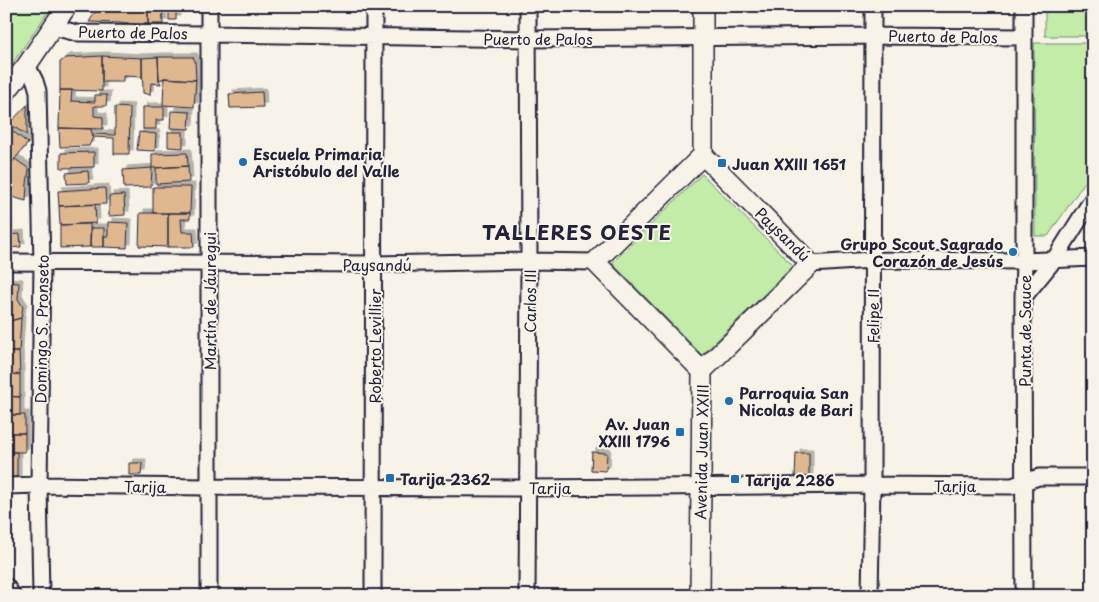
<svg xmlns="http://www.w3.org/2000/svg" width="1099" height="602" viewBox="0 0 1099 602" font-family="'Playpen Sans',sans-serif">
	<defs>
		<filter id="shadow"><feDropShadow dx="4" dy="-4" stdDeviation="0" flood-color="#0004"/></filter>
	</defs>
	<rect width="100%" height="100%" fill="#f7f3e8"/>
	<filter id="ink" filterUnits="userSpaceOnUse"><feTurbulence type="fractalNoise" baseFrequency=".02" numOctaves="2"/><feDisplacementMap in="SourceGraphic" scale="10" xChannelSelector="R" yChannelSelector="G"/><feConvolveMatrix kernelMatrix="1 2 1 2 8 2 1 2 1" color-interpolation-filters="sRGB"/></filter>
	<g filter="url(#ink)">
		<path fill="#c3eca8" stroke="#728772" d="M6 6H52L6 73Z
			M1045 6H1093V36H1045Z
			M1034 43H1093V170L1048 236H1035Z
			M702 174 793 266 702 355 612 263Z"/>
		<path fill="#dfb890" stroke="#22223b" filter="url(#shadow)" d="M99 6H148V24L89 22Z
			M148 6H162L163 24H148Z
			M162 6H191V10H176V20H169V7H162Z
			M102 56V91L60 90V62L66 58Z
			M102 56 142 58V77L123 76V82H102Z
			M158 57 159 80 161 84 151 83 150 95 143 93 142 58Z
			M158 57H193L195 61 196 80 164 78 159 80Z
			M164 78 196 80 194 107 163 105Z
			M60 90H72L71 101 95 102V95H107L106 106H94V116L103 117V129L59 128Z
			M262 92 263 107 230 108 229 94Z
			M27 105V135L9 124Z
			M115 107 130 108 129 154H114V138L93 137V134L115 135Z
			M143 107H164V120H156V129H143Z
			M171 111 190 112 189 129 170 128Z
			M7 127 28 143 13 161 6 156V129Z
			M59 128 91 129 93 137 89 146 60 147Z
			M139 132 156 134 155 151 137 150Z
			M168 132H183V148L168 147Z
			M94 152V167L61 168V153Z
			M187 153 188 166 152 168V154Z
			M15 159 29 169 27 184 26 201 12 197 9 192 6 201V171Z
			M188 166 189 182 156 184V168Z
			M152 168 151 187 124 188 123 170Z
			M88 171 89 183 67 184 66 173Z
			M153 187H191L190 213H153Z
			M105 188 106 204 59 206 58 191Z
			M124 195 125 215 109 216V196Z
			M95 204 96 223 60 225 59 206Z
			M140 213H168V247L139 246Z
			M168 213H190V219H181L182 232H193L194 247H168Z
			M6 219H8L9 235 20 234 21 247 6 248Z
			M108 222 128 223 127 248 104 247V236H108Z
			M90 224V247L60 248V225Z
			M91 228H104V247H90Z
			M6 282 19 283 18 299 23 307 21 318 6 322Z
			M21 318 19 352H6V322Z
			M6 352H19L20 374 6 375Z
			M20 374V397L6 396V375Z
			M6 396 20 397V415H6Z
			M6 415H25V433H6Z
			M8 433H25V452H8Z
			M6 452H17V480L6 479Z
			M592 452 607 453 606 471 591 470Z
			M796 453H809V478H795Z
			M129 463H142L141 475H129Z"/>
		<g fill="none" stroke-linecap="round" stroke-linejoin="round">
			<defs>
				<path id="minor" d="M209 6V596
					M1024 6V261L1023 298 1024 596
					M53 27 77 33 209 34 528 39 873 36 1023 37
					M27 65 35 81 38 91 42 263 39 485 41 596
					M6 262 374 264 529 261 595 262
					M811 264 872 260 1024 261 1093 258
					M1023 298 1054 260 1093 198
					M6 486 39 485 208 487 528 488 872 485 1012 486 1039 477H1093
					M6 586 13 596
					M373 596 374 6
					M527 596 529 261 528 6
					M870 596 872 485 873 6"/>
				<path id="major" d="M6 92 27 65 67 6
					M702 371 595 262 703 155V6
					M700 596 702 371 811 264 703 155"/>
			</defs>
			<use href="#minor" stroke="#22223b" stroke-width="19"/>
			<use href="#major" stroke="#22223b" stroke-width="22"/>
			<use href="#minor" stroke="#f7f3e8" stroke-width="15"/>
			<use href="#major" stroke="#f7f3e8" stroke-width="19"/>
			<path stroke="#22223b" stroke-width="4" stroke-dasharray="8 4" stroke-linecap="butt" d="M6 17 14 6"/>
		</g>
	</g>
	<g fill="#1f6fb2" stroke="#f7f3e8" stroke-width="2">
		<circle cx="243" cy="162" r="5"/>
		<rect x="717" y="158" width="10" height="10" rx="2.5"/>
		<circle cx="1013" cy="252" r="5"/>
		<circle cx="729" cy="401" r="5"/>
		<rect x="675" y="427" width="10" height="10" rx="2.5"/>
		<rect x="385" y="473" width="10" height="10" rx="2.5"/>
		<rect x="730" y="474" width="10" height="10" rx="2.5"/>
	</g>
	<g text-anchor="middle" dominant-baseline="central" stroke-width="4" stroke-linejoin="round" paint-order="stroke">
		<g font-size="15" fill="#22223b" stroke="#f7f3e8">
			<text transform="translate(133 32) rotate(1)">Puerto de Palos</text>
			<text transform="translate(943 36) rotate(1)">Puerto de Palos</text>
			<text x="538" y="38">Puerto de Palos</text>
			<text transform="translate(783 234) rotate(44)">Paysandú</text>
			<text x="377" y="264">Paysandú</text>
			<text transform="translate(209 301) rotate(-90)">Martín de Jáuregui</text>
			<text transform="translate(529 301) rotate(-90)">Carlos III</text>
			<text transform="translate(872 316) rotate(-90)">Felipe II</text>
			<text transform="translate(41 329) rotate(-89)">Domingo S. Pronseto</text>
			<text transform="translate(1024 331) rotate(-90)">Punta de Sauce</text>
			<text transform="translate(374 346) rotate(-90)">Roberto Levillier</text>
			<text transform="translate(701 452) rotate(-89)">Avenida Juan XXIII</text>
			<text x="955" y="485">Tarija</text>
			<text transform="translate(145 486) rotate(1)">Tarija</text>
			<text x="550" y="487">Tarija</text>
		</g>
		<g font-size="15" font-weight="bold" fill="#22223b" stroke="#f7f3e8" text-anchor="start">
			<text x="253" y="153">Escuela Primaria<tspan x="253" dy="17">Aristóbulo del Valle</tspan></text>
			<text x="732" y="163">Juan XXIII 1651</text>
			<text x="1003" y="243" text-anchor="end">Grupo Scout Sagrado<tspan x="1003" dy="17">Corazón de Jesús</tspan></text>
			<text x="739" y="392">Parroquia San<tspan x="739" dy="17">Nicolas de Bari</tspan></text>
			<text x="670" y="423" text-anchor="end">Av. Juan<tspan x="670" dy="17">XXIII 1796</tspan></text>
			<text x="400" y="478">Tarija 2362</text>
			<text x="745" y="479">Tarija 2286</text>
		</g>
		<g font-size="20" font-weight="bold" letter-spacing="1" fill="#22223b" stroke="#f7f3e8">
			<text x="577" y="232">TALLERES OESTE</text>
		</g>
	</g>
	<rect width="1099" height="602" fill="none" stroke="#f7f3e8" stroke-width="25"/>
	<rect x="12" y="12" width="1074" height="577" fill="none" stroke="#22223b" stroke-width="2" filter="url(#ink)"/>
</svg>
